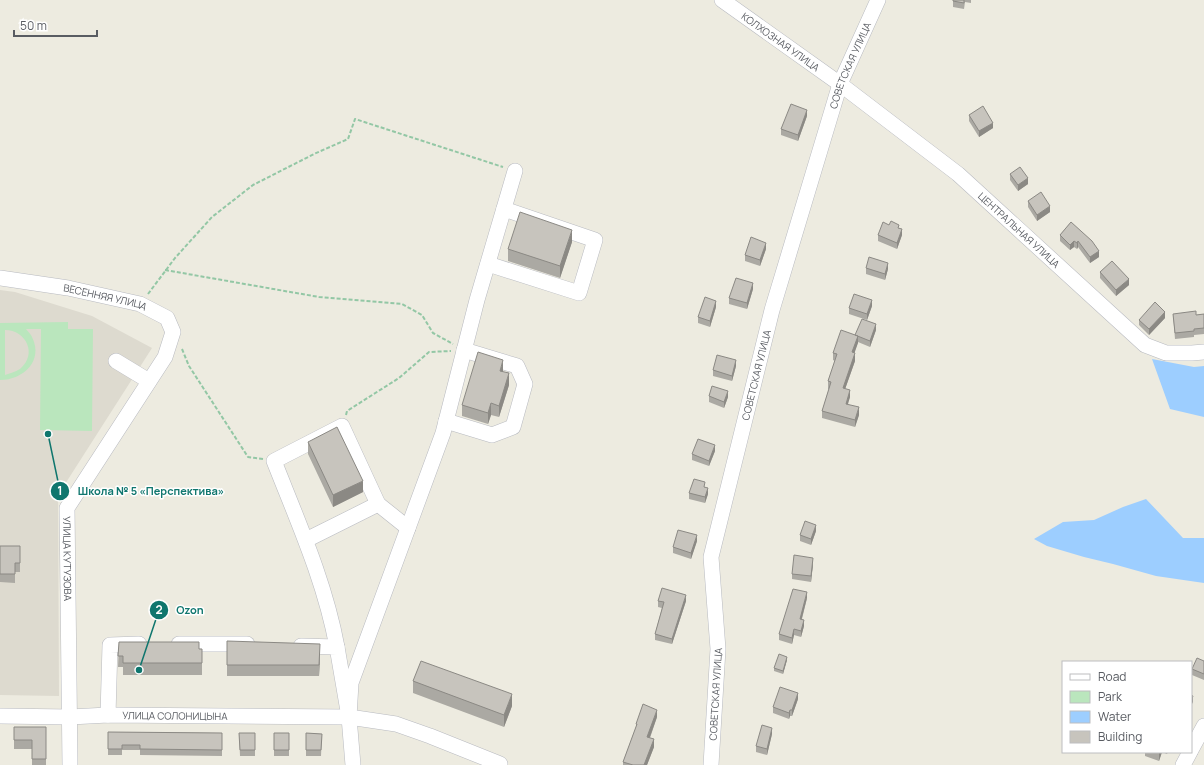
<svg xmlns="http://www.w3.org/2000/svg" width="1204" height="765" viewBox="0 0 1204 765" font-family="Manrope,sans-serif">
	<rect width="100%" height="100%" fill="#edebe0"/>
	<path fill="#dddacf" d="M0 290 15 292 92 316 152 348 58 495 59 696 0 695Z"/>
	<path fill="#bae6bd" fill-rule="evenodd" d="M68 322V329H93L92 431 40 430 41 329H26C28 332 31 334 32 337 44 361 23 380 0 380V323ZM5 330C26 330 38 354 20 369 15 372 10 373 5 375Z"/>
	<path fill="#9dceff" d="M1152 359 1194 367 1204 366V417L1170 409Z
		M1146 499 1183 538H1204V583L1156 576 1113 564 1084 557 1047 546 1034 539 1063 522 1094 520 1123 507Z"/>
	<g fill="none" stroke-linecap="round" stroke-linejoin="round">
		<defs>
			<g id="minor">
				<path id="s1" d="M722 0 840 84 958 174 1145 345 1166 353H1192L1204 352"/>
				<path d="M488 264 579 293 595 240 504 209"/>
				<path id="s2" d="M0 278 68 288 140 304 167 318 173 332 165 357 67 508 70 765"/>
				<path d="M116 361 149 381"/>
				<path d="M446 421 492 435 513 427 525 384 517 366 464 350"/>
				<path d="M378 504 408 528"/>
				<path d="M306 540 378 504 342 426 274 461C298 522 325 582 337 647"/>
				<path d="M179 644H247"/>
				<path d="M301 646 337 647 349 717 353 765"/>
				<path d="M108 715 110 645 139 644"/>
				<path id="s3" d="M0 716 70 717 108 715 349 717 396 724 430 736 500 764"/>
				<path d="M349 717 351 683 443 433 477 300 515 171"/>
				<path d="M1191 750 1204 726"/>
				<path id="s4" d="M711 765 718 649 711 557 772 310 840 84 878 0"/>
				<path d="M1183 765 1190 752"/>
			</g>
		</defs>
		<use href="#minor" stroke="#b8bac0" stroke-width="16"/>
		<path stroke="#93c7a5" stroke-width="2" stroke-dasharray="4 2" stroke-linecap="butt" d="M165 270 319 297 402 304 422 315 433 333 453 344
			M148 294 175 258 212 217 253 185 314 154 348 139 355 119 503 167
			M182 349 189 366 248 457 263 459
			M346 415 347 411 399 378 429 352 451 351"/>
		<use href="#minor" stroke="#fff" stroke-width="15"/>
	</g>
	<path fill="#aba9a3" d="M953 0H971V3L965 2 964 9 953 7Z
		M969 115 993 128 979 137 969 121Z
		M807 116 798 141 781 135V129Z
		M1010 174 1028 184 1018 191 1010 180Z
		M1028 201 1050 212 1037 221 1028 207Z
		M1071 222 1099 257 1090 263 1078 247 1077 249 1074 247 1070 250 1060 241V235Z
		M899 228 902 235 897 249 878 241V235Z
		M572 242 560 278 508 261V249Z
		M766 249 760 266 745 261V255Z
		M866 268 888 269 885 280 866 274Z
		M1100 272 1129 285 1116 296 1100 278Z
		M753 289 747 309 729 304V298Z
		M872 306 867 320 849 314V308Z
		M716 307 710 327 698 323V317Z
		M1173 314 1196 315 1204 314V334L1194 335V337L1175 339Z
		M1165 318 1149 335 1139 325V320Z
		M876 330 870 347 858 342 854 353 855 361 845 389 850 397 847 404 859 415 855 427 822 418V411L829 389H828V381L835 361 833 360V353L855 335Z
		M736 366 732 381 713 376V370Z
		M503 372 509 385 499 417 491 415 488 424 462 416V405Z
		M709 396 728 397 724 408 709 402Z
		M308 442 363 492 333 507 308 454Z
		M715 451 709 466 692 460V454Z
		M705 487 708 494 705 503 689 499V493Z
		M816 531 811 545 800 541V535Z
		M697 541 691 559 673 553V547Z
		M0 546H20V572H15V583L0 582Z
		M813 564 811 582 792 579V574Z
		M807 598 802 619 804 626 801 637 794 635 792 644 779 640V634Z
		M658 601H686L672 644 655 640V634L662 608 658 607Z
		M227 641 320 655 319 676H227Z
		M119 642 202 649V675H123V667H118Z
		M787 660 783 674 774 671V668Z
		M1204 661V680L1192 675V669Z
		M413 681 512 706 504 727 413 693Z
		M798 699 792 716H790L789 719 773 713V707Z
		M657 717 650 738 654 747 647 765H623V762L636 727V724Z
		M14 727H46V765H32V749H14Z
		M108 732 222 733V756L140 755V750H122V755H108Z
		M239 733H255V756H240Z
		M274 733H289V756H274Z
		M306 733 322 734 321 756H306Z
		M772 734 767 755 756 752V746Z
		M1145 752H1168L1167 754 1162 752 1159 761 1145 756Z"/>
	<path fill="#8b8984" d="M807 110V116L798 141V135Z
		M993 123V128L979 137V131Z
		M1028 178V184L1018 191V185Z
		M1050 206V212L1037 221V215Z
		M902 229V235L897 249V243Z
		M572 230V242L560 278V266Z
		M1074 241V247L1070 250V245Z
		M1078 241V247L1077 249V243Z
		M766 243V249L760 266V260Z
		M1099 251V257L1090 263V257Z
		M888 263V269L885 280V274Z
		M1129 279V285L1116 296V290Z
		M753 283V289L747 309V303Z
		M872 300V306L867 320V314Z
		M716 301V307L710 327V321Z
		M1165 312V318L1149 335V329Z
		M876 324V330L870 347V341Z
		M858 336V343L852 360V352Z
		M855 353V361L843 395V388Z
		M503 360V371L500 382V371Z
		M736 360V366L732 381V376Z
		M509 373V385L499 417V406Z
		M850 390V397L846 411V404Z
		M728 391V397L724 408V402Z
		M491 403V415L488 424V413Z
		M859 407V415L855 427V420Z
		M715 445V451L709 466V461Z
		M363 481V492L333 507V495Z
		M708 488V494L705 503V497Z
		M816 525V531L811 545V539Z
		M697 535V541L691 559V553Z
		M813 558V564L811 582V576Z
		M807 592V598L800 625V619Z
		M686 595V601L672 644V639Z
		M804 620V626L801 637V631Z
		M794 629V635L792 644V638Z
		M320 644V655L319 676V665Z
		M787 657V660L783 674V671Z
		M798 693V699L792 716V710Z
		M512 694V706L504 727V715Z
		M1193 696V702L1191 706V701Z
		M657 710V717L647 745V737Z
		M790 710V716L789 719V713Z
		M772 728V734L767 755V749Z
		M654 739V747L647 765H644Z
		M1159 752H1162L1159 761Z"/>
	<path fill="#c7c4bd" stroke="#8b8984" d="M953 0H964V3L953 1Z
		M791 104 807 110 798 135 781 129Z
		M983 106 993 123 979 131 969 115Z
		M1020 167 1028 178 1018 185 1010 174Z
		M1041 192 1050 206 1037 215 1028 201Z
		M520 212 572 230 560 266 508 249Z
		M891 221 899 225 898 228 902 229 897 243 878 235 883 222 889 225Z
		M1071 222 1092 241 1099 251 1090 257 1078 241 1077 243 1074 241 1070 245 1060 235Z
		M751 237 766 243 760 260 745 255Z
		M869 257 888 263 885 274 866 268Z
		M1112 261 1129 279 1116 290 1100 272Z
		M736 278 753 283 747 303 729 298Z
		M854 294 872 300 867 314 849 308Z
		M705 297 716 301 710 321 698 317Z
		M1155 302 1165 312 1149 329 1139 320Z
		M1196 311V315L1204 314V328L1194 329V331L1175 333 1173 314Z
		M862 319 876 324 870 341 855 335Z
		M841 330 858 336 852 352 855 353 843 388 850 390 846 404 859 407 855 420 822 411 831 382 828 381 837 354 833 353Z
		M478 352 503 360 500 371 509 373 499 406 491 403 488 413 462 405Z
		M717 355 736 360 732 376 713 370Z
		M712 386 728 391 724 402 709 396Z
		M337 427 363 481 333 495 308 442Z
		M698 439 715 445 709 461 692 454Z
		M694 479 705 482 704 487 708 488 705 497 689 493Z
		M805 521 816 525 811 539 800 535Z
		M678 530 697 535 691 553 673 547Z
		M0 546H20V563H15V574H0Z
		M794 555 813 558 811 576 792 574Z
		M662 588 686 595 672 639 655 634 664 602 658 601Z
		M793 589 807 592 800 619 804 620 801 631 794 629 792 638 779 634Z
		M227 641 320 644 319 665H227Z
		M119 642H199V649H202V663H123V656H118Z
		M779 654 787 657 783 671 774 668Z
		M1197 658 1204 661V674L1192 669Z
		M421 661 512 694 504 715 413 681Z
		M780 687 798 693 792 710H790L789 713 773 707Z
		M1191 695 1193 696 1191 701Z
		M643 704 657 710 647 737 654 739 644 765H633L623 762 637 724H636Z
		M762 725 772 728 767 749 756 746Z
		M14 727H46V759H32V740H14Z
		M108 732 222 733V750L140 749V745H122V749H108Z
		M239 733H255V750H240Z
		M274 733H289V750H274Z
		M306 733 322 734 321 750H306Z"/>
	<g text-anchor="middle" dominant-baseline="central" stroke-width="3" stroke-linejoin="round" paint-order="stroke">
		<g font-size="10" fill="#595c62" stroke="#fff">
			<text stroke="none"><textPath href="#s1" startOffset="72">КОЛХОЗНАЯ УЛИЦА</textPath></text>
			<text stroke="none"><textPath href="#s4" startOffset="720">СОВЕТСКАЯ УЛИЦА</textPath></text>
			<text stroke="none"><textPath href="#s1" startOffset="376">ЦЕНТРАЛЬНАЯ УЛИЦА</textPath></text>
			<text stroke="none"><textPath href="#s2" startOffset="107">ВЕСЕННЯЯ УЛИЦА</textPath></text>
			<text stroke="none"><textPath href="#s4" startOffset="396">СОВЕТСКАЯ УЛИЦА</textPath></text>
			<text stroke="none"><textPath href="#s2" startOffset="445">УЛИЦА КУТУЗОВА</textPath></text>
			<text stroke="none"><textPath href="#s4" startOffset="71">СОВЕТСКАЯ УЛИЦА</textPath></text>
			<text stroke="none"><textPath href="#s3" startOffset="175">УЛИЦА СОЛОНИЦЫНА</textPath></text>
		</g>
	</g>
	<path fill="none" stroke="#0f766e" stroke-width="1.5" d="M48 434L60 491M139 670L159 610"/>
	<g fill="#0f766e" stroke="#fff" stroke-width="1.5">
		<circle cx="48" cy="434" r="4"/>
		<circle cx="139" cy="670" r="4"/>
		<circle cx="60" cy="491" r="10"/>
		<circle cx="159" cy="610" r="10"/>
	</g>
	<g font-size="12" text-anchor="middle" font-weight="bold" fill="#fff">
		<text x="60" y="495">1</text>
		<text x="159" y="614">2</text>
	</g>
	<g font-size="11" text-anchor="middle" font-weight="bold" fill="#0f766e" stroke="#fff" stroke-width="3" stroke-linejoin="round" paint-order="stroke">
		<text x="151" y="495">Школа № 5 «Перспектива»</text>
		<text x="190" y="614">Ozon</text>
	</g>
	<rect x="1062" y="661" width="130" height="92" fill="#ffffff" stroke="#bdbec0"/>
	<rect x="1070" y="674" width="20" height="6" fill="#ffffff" stroke="#bdbec0"/>
	<text x="1098" y="681" font-size="12" fill="#595c62">Road</text>
	<rect x="1070" y="691" width="20" height="12" fill="#bae6bd" stroke="#bdbec0"/>
	<text x="1098" y="701" font-size="12" fill="#595c62">Park</text>
	<rect x="1070" y="711" width="20" height="12" fill="#9dceff" stroke="#bdbec0"/>
	<text x="1098" y="721" font-size="12" fill="#595c62">Water</text>
	<rect x="1070" y="731" width="20" height="12" fill="#c7c4bd" stroke="#bdbec0"/>
	<text x="1098" y="741" font-size="12" fill="#595c62">Building</text>
	<path d="M14 30v6h83v-6" fill="none" stroke="#595c62" stroke-width="2"/>
	<text x="20" y="30" font-size="12" fill="#595c62" stroke="#ffffff" stroke-width="3" paint-order="stroke">50 m</text>
</svg>
